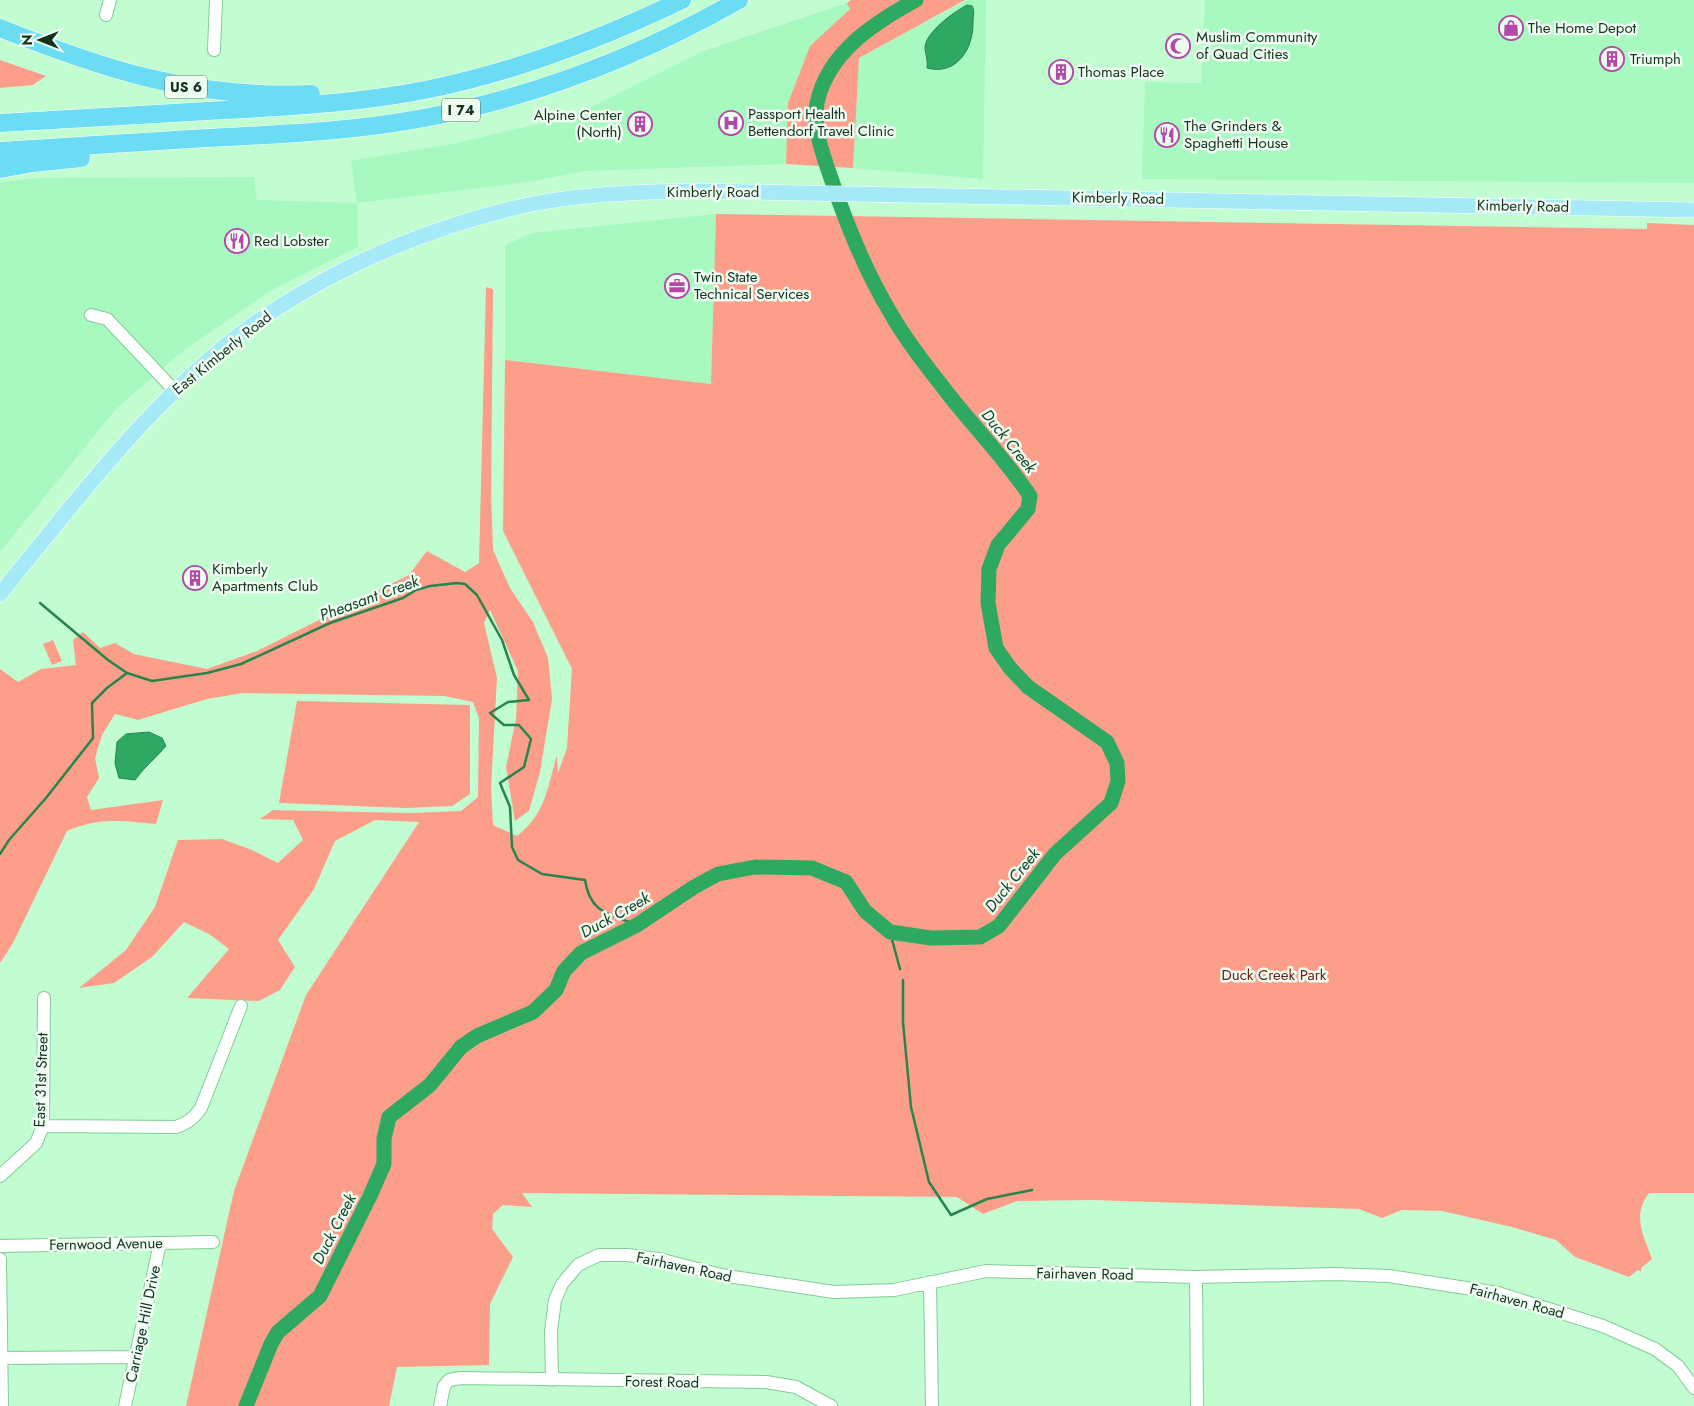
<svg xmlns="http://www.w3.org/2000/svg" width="1694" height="1406" viewBox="0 0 1694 1406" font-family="Jost,sans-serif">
	<rect width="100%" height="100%" fill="#c2fcd1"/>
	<path fill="#a7f9bf" d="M967 0H986L983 179 853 168 859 58Z
		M1205 0H1694V183L1142 179 1145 82 1201 83Z
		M847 3 851 9 810 46 788 103 786 164 584 171 528 182 357 203 358 247 270 291 180 353 115 410 0 552V182L39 178 254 177 257 200 357 203 351 161 457 143 575 115 701 52Z
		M716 214 711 384 505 360V245L532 233Z"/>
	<path fill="#fd9e8a" d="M851 0H965L859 58 853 168 786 164 788 103 810 46 850 9 847 3Z
		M0 60 46 76 33 85 0 88Z
		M716 214 1647 229V223L1694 225V1193H1649C1632 1216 1643 1234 1652 1259L1641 1268V1272L1638 1270 1629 1277 1575 1257 1556 1240 1512 1227 1442 1211 1402 1210 1382 1218 1359 1209 1092 1200 1017 1201 983 1214 957 1197 522 1193 532 1207 503 1205 493 1214 492 1229 513 1257 490 1304 489 1365 397 1367 389 1406H186L234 1191 306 995 419 822 375 820 335 841 314 889 278 940 295 967 280 990 259 1001 187 998 229 949 209 934 184 922 152 957 114 983 79 988 126 950 155 907 178 840 222 839 252 850 278 863 303 840 293 820 260 819 273 810 409 813 461 811 478 797 479 718 473 702 444 696 243 693 207 699 138 720 115 714 102 735 95 758 99 778 87 797 91 810 163 800 156 824C122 821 100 817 67 831L13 943 0 963V970V669L18 682 41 669 76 665 73 640 83 632 100 648 115 643 134 654 207 669 257 651 409 575 427 551 465 572 479 563 486 287 493 289 491 491 493 550 510 588 533 622 548 658 552 699 540 772 529 811 515 821 506 767 516 719 518 671 490 610 484 623 497 678 491 788 493 825 517 836C546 813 547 789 557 755L558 773 567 748 572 669 503 531 505 360 711 384Z
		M53 640 62 661 52 665 43 644Z
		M297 701 470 705V794L452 806 406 808 279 803Z"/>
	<path fill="#2ea961" stroke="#26854d" d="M967 5 972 6C975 11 973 15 973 21 974 48 957 76 927 68 928 61 926 56 925 49 924 33 954 12 967 5Z
		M149 732 162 738 166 746C156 758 144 767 135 780L119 778 115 763 117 742 126 734Z"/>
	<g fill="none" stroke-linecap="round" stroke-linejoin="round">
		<path stroke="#26854d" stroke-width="2.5" d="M40 603 108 660 127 673
			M0 854 9 840 46 798 93 738 92 703 107 688 127 673 152 681 207 673 241 664 330 623 403 598 416 590 430 586 457 583 465 584 477 595 502 640 514 675 529 700 508 702 490 713 504 725H519L531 739 524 767 500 783 510 807 512 847 518 860 542 874 585 880C590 913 609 914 637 925
			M890 932 900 969
			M903 980V1022L911 1107 929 1182 951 1215 987 1199 1032 1190"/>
		<path stroke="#2ea961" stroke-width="15" d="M246 1406 271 1344 278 1332 320 1296 370 1196 384 1164V1139L389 1117 430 1085 461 1047 477 1036 533 1012 556 990 564 971 581 953 637 925 694 887 718 874 755 867 812 868 846 882 865 911 890 932 931 938 980 937 999 926 1055 854 1111 803 1118 781 1117 763 1107 742 1028 687 1010 668 996 648 988 603 989 569 998 545 1028 509 1030 496C1007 461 975 428 949 395 929 369 906 341 890 312 866 272 848 228 833 184 825 160 812 129 817 103 828 52 874 23 916 0"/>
		<defs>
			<path id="minor" d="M106 15 110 0
				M214 50 216 0
				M91 315 107 319 175 391
				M43 1126 176 1127C188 1123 194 1118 201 1108L241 1006
				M0 1176 36 1143 43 1126 44 998
				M0 1246 213 1242
				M0 1259 2 1406
				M1196 1277 1197 1406
				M930 1282 932 1406
				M2 1358 136 1357
				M552 1380 551 1331 555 1300 562 1284 578 1265 599 1255H627L659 1259 721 1275 834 1292 894 1290 986 1271 1196 1277 1335 1274 1389 1276 1498 1293 1603 1326 1655 1349 1678 1366 1694 1388
				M125 1406 160 1243
				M440 1406 444 1386 449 1380 461 1378 766 1382 796 1387 831 1406"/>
			<path id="major" d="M0 594C63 517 124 436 198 369 286 289 399 236 514 208 572 194 635 192 695 191L1694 210"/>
			<path id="highway" d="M0 28C106 70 194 99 311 94
				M0 123C69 119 138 115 208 111 282 107 356 104 430 89 518 71 601 39 682 0
				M0 151C69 147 138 142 207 138 293 134 381 130 466 109 562 86 653 49 739 0
				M0 169 33 163 81 158"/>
		</defs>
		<use href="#minor" stroke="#84cc99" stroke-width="14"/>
		<use href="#major" stroke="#fff" stroke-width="16"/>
		<use href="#highway" stroke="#fff" stroke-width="19"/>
		<use href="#minor" stroke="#fff" stroke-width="12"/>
		<use href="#major" stroke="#a6eaf8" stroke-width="15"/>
		<use href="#highway" stroke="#6bdcf3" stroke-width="18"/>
	</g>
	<defs>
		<symbol id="shop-ring" viewBox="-11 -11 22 22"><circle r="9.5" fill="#eefcf2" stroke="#b447a7" stroke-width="1.5"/><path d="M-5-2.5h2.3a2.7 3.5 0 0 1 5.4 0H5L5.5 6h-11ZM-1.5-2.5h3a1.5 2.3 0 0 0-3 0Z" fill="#b447a7"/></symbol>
		<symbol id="mosque-ring" viewBox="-11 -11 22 22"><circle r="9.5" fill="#eefcf2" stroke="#b447a7" stroke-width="1.5"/><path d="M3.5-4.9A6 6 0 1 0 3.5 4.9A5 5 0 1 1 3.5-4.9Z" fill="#b447a7"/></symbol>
		<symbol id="building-ring" viewBox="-11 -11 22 22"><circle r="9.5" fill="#eefcf2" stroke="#b447a7" stroke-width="1.5"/><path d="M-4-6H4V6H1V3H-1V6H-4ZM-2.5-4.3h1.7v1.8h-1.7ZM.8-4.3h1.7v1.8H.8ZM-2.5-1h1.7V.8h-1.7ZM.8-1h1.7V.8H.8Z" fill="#b447a7"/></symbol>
		<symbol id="hospital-ring" viewBox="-11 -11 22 22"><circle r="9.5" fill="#eefcf2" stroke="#b447a7" stroke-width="1.5"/><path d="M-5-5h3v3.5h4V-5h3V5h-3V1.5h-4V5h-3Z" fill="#b447a7"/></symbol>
		<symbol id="restaurant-ring" viewBox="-11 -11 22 22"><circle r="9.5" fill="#eefcf2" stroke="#b447a7" stroke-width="1.5"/><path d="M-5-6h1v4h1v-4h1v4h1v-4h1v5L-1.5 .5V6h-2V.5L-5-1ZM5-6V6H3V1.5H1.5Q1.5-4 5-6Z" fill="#b447a7"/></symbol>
		<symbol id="office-ring" viewBox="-11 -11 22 22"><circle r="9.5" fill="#eefcf2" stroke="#b447a7" stroke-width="1.5"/><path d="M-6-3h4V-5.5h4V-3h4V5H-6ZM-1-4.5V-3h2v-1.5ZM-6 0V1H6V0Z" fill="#b447a7"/></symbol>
	</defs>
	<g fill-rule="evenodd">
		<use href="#shop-ring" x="1497" y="14" width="28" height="28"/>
		<use href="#mosque-ring" x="1164" y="32" width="28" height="28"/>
		<use href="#building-ring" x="1598" y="45" width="28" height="28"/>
		<use href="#building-ring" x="1047" y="58" width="28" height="28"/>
		<use href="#hospital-ring" x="717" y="109" width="28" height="28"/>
		<use href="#building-ring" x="626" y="110" width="28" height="28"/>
		<use href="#restaurant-ring" x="1153" y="121" width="28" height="28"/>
		<use href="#restaurant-ring" x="223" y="227" width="28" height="28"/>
		<use href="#office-ring" x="663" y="272" width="28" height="28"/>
		<use href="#building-ring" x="181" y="564" width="28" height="28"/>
	</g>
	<g text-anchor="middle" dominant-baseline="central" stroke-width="5" stroke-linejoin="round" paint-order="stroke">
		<g fill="#eefcf2" stroke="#556f5e" stroke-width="1">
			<rect x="165" y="75.5" width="42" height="23" rx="4"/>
			<rect x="442" y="98.5" width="38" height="23" rx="4"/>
		</g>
		<g font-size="14" font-weight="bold" fill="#14321e">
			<text x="186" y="87">US 6</text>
			<text x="461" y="110">I 74</text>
		</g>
		<g font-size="15" fill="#14321e" stroke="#eefcf2" text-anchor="start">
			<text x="1528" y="28">The Home Depot</text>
			<text x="1196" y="37">Muslim Community<tspan x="1196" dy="17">of Quad Cities</tspan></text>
			<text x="1630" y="59">Triumph</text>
			<text x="1078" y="72">Thomas Place</text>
			<text x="748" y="114">Passport Health<tspan x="748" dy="17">Bettendorf Travel Clinic</tspan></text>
			<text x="622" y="115" text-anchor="end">Alpine Center<tspan x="622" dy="17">(North)</tspan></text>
			<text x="1184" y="126">The Grinders &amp;<tspan x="1184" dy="17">Spaghetti House</tspan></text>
			<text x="254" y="241">Red Lobster</text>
			<text x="694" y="277">Twin State<tspan x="694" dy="17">Technical Services</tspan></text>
			<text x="212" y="569">Kimberly<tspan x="212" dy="17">Apartments Club</tspan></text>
		</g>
		<g font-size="15" fill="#14321e" stroke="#eefcf2">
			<text x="713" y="192">Kimberly Road</text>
			<text transform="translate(1118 198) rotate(1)">Kimberly Road</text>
			<text transform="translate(1523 206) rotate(1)">Kimberly Road</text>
			<text transform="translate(222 353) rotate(-39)">East Kimberly Road</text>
			<text transform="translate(41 1080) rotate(-88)">East 31st Street</text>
			<text transform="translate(106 1244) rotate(-1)">Fernwood Avenue</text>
			<text transform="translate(684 1267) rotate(12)">Fairhaven Road</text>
			<text transform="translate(1085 1274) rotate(1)">Fairhaven Road</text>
			<text transform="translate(1517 1301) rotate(15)">Fairhaven Road</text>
			<text transform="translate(143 1324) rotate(-78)">Carriage Hill Drive</text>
			<text transform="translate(662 1382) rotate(1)">Forest Road</text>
		</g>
		<g font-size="15" fill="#6c2214" stroke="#eefcf2">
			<text x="1274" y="975">Duck Creek Park</text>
		</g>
		<g font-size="16" font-style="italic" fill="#144326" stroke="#eefcf2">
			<text transform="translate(1009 441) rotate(51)">Duck Creek</text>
			<text transform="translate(369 598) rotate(-20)">Pheasant Creek</text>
			<text transform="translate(1012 880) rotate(-51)">Duck Creek</text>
			<text transform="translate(615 915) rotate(-29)">Duck Creek</text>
			<text transform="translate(334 1229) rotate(-63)">Duck Creek</text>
		</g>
	</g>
	<g transform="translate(40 40) rotate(270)" stroke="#eefcf2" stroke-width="4" paint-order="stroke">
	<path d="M0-4L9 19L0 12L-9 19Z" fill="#14321e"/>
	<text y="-8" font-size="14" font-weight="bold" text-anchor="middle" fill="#14321e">N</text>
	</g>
</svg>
